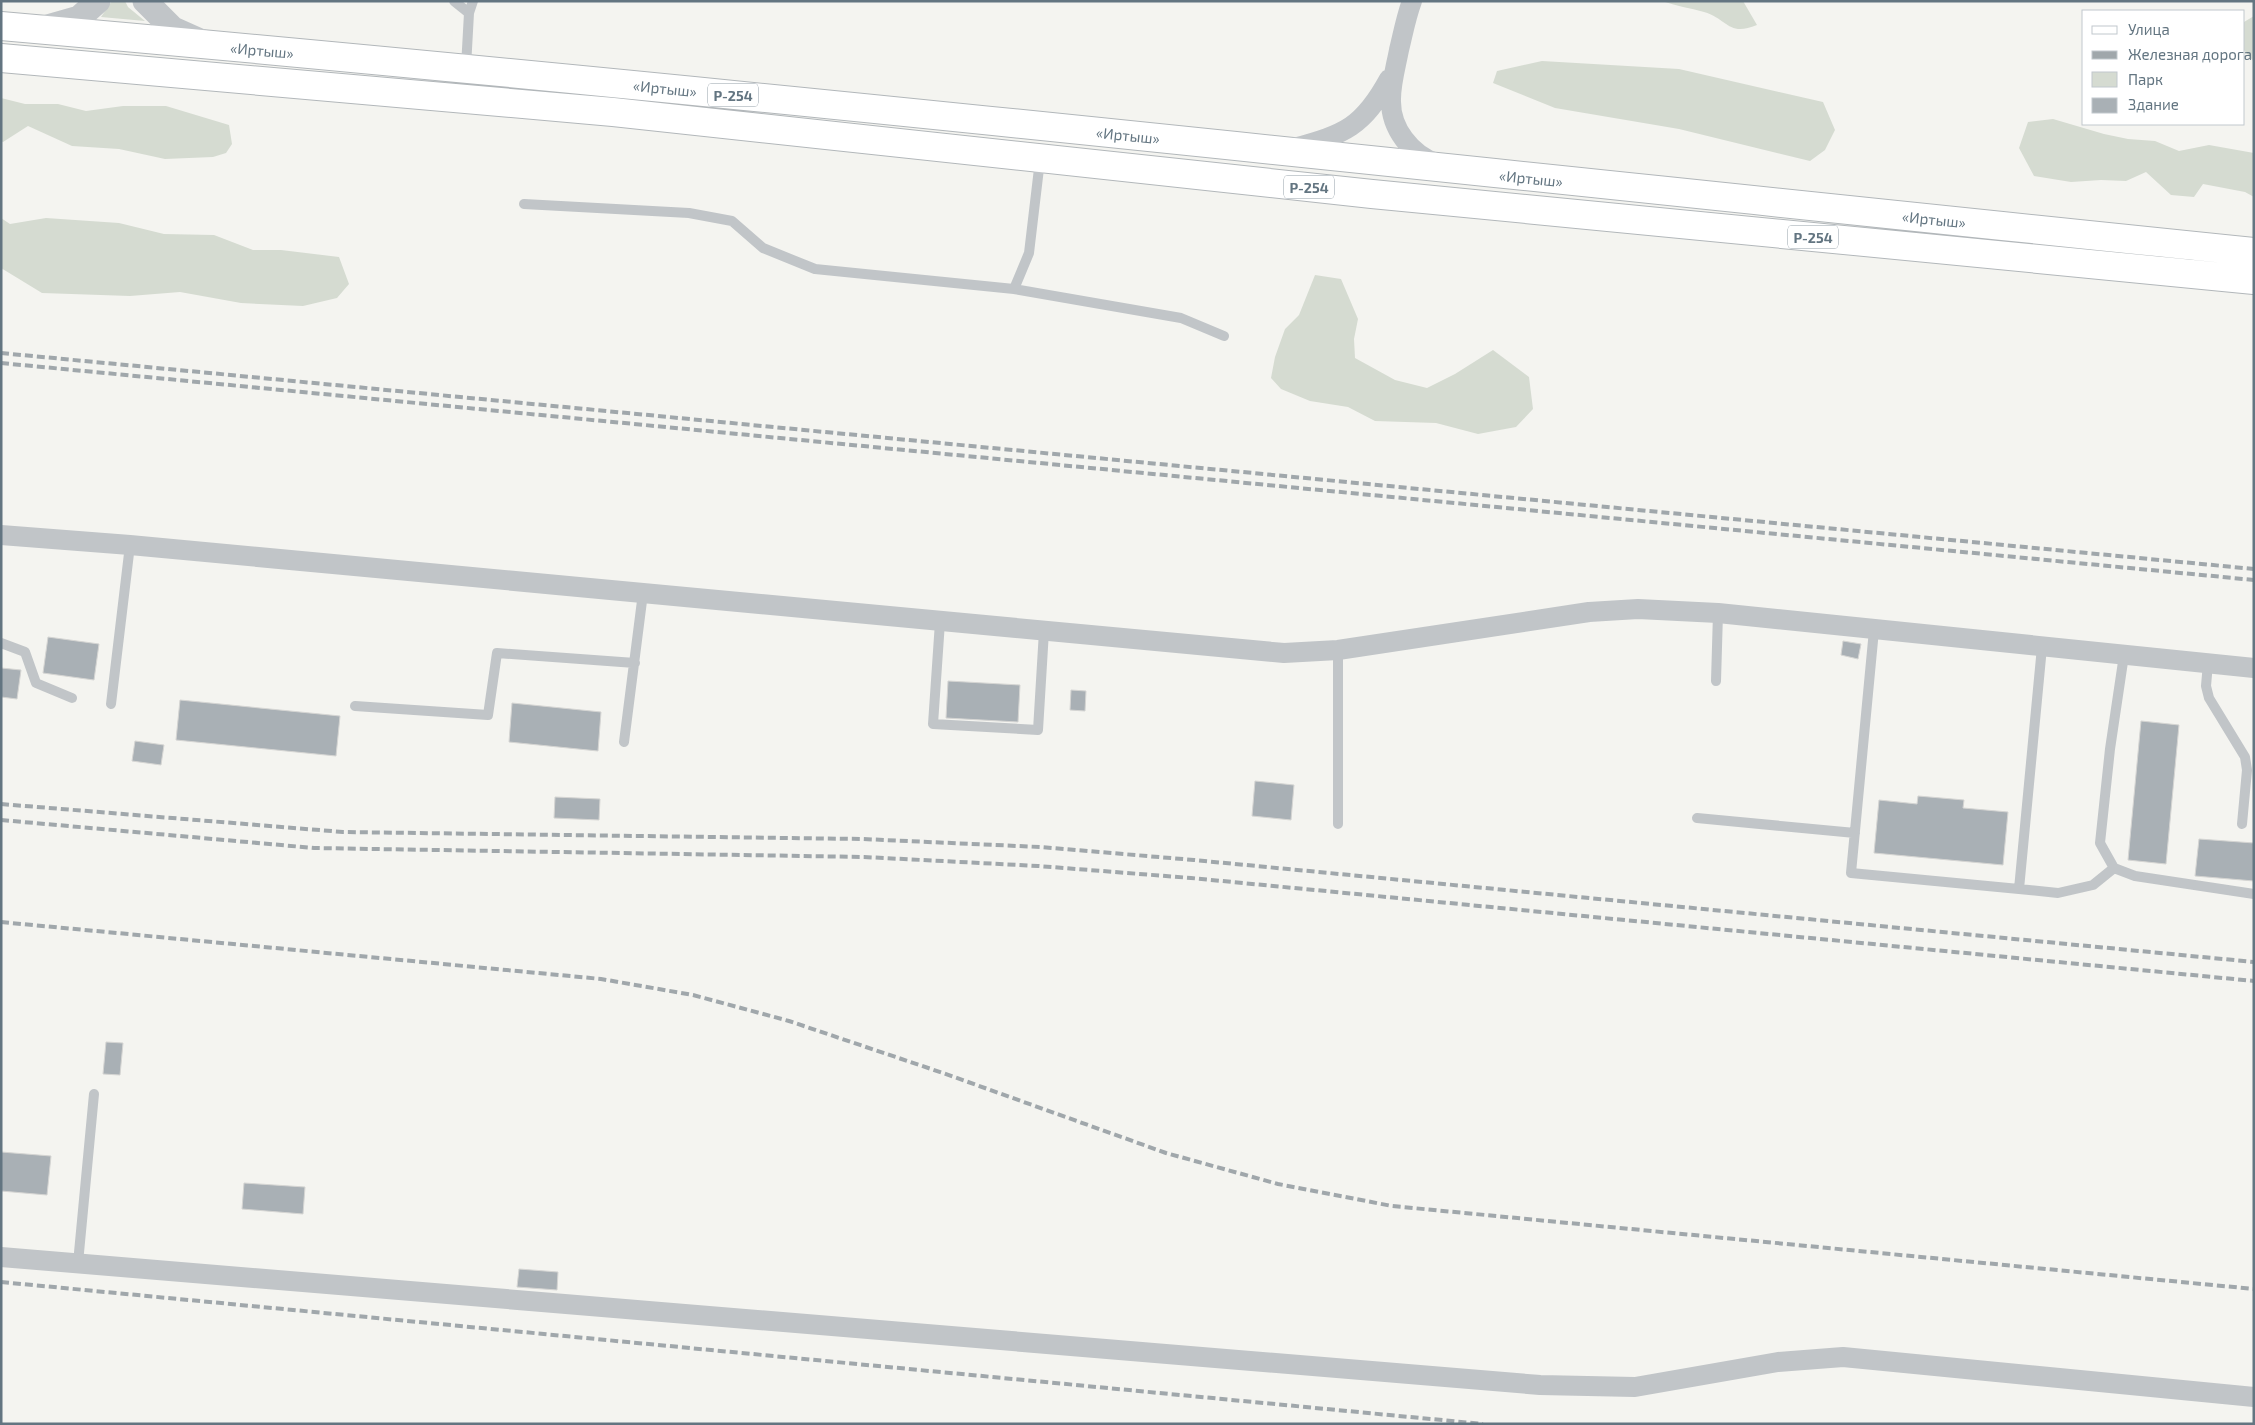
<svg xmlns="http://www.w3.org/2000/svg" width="2255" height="1425" viewBox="0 0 2255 1425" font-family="'Exo 2',sans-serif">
	<rect width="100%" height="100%" fill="#f4f4f0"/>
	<path fill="#d5dbd1" d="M112 1H125L128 7 145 21 101 17Z
		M1662 1H1743L1757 25C1728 37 1728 19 1704 12 1690 8 1676 6 1662 1Z
		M2254 16V62L2244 50V22Z
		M1542 61 1679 69 1823 102 1835 130 1825 150 1810 161 1679 129 1555 108 1493 83 1497 71Z
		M1 98 25 104H58L86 111 123 106H166L229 125 232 144 226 153 213 157 165 159 119 149 72 146 28 126 3 142 1 141Z
		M2053 119 2104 134 2128 139 2155 141 2179 151 2209 145 2254 153V197L2245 192 2203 184 2194 197 2171 195 2146 172 2126 181 2101 180 2071 182 2034 176 2019 148 2028 122Z
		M1 218 10 224 46 218 119 223 164 234 214 235 253 250H281L339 257 349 284 337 298 303 306 241 303 180 292 130 296 42 293 1 268Z
		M1315 275 1341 279 1358 319 1354 339 1355 358 1395 380 1427 388 1455 374 1493 350 1529 377 1533 409 1516 427 1478 434 1436 423 1375 421 1348 407 1310 401 1281 389 1271 378 1275 357 1285 329 1299 315Z"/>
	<path fill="#a9b0b5" stroke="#d5d5d3" d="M48 637 99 644 94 680 43 673Z
		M1843 641 1861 644 1858 659 1841 655Z
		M1 668 21 670 17 699 1 697Z
		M948 681 1020 685 1018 722 946 718Z
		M1071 690 1086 691 1085 711 1070 710Z
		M180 700 340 716 336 756 176 740Z
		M512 703 601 712 598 751 509 742Z
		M2141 721 2179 725 2166 864 2128 860Z
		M135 741 164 745 161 765 132 761Z
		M1255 781 1294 785 1291 820 1252 816Z
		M1918 796 1964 800 1963 808 2008 812 2003 865 1874 853 1879 800 1917 804Z
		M555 797 600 799 599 820 554 818Z
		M2199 839 2254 843V881L2195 876Z
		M106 1042 123 1043 120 1075 103 1074Z
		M1 1152 51 1156 47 1195 1 1191Z
		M244 1183 305 1187 303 1214 242 1209Z
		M519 1269 558 1272 557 1290 517 1287Z"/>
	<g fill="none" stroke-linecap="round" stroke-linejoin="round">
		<defs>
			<path id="primary" d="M1 26C753 92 1503 175 2254 252
				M1 58 613 112 1372 194 2254 280"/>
		</defs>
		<use href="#primary" stroke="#b2b7ba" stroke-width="30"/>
		<path stroke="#c1c5c8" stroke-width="10" d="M454 1 469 13
			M466 67 469 13 473 1
			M524 204 689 213 732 221 763 248 815 269 1014 289 1181 318 1224 336
			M1014 289 1029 253 1040 160
			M940 622 933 724 1038 730 1044 631
			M1874 630 1851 873 2019 889
			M1 643 25 652 36 683 72 698
			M2042 647 2019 889 2058 893 2093 885 2114 868
			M2124 655 2110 749 2100 843 2114 868 2135 876 2254 894
			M2208 663 2206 686 2209 698 2245 757 2247 770 2242 824
			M1716 681 1718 613
			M111 704 130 545
			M355 706 488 715 497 653 635 663
			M624 742 643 593
			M1697 818 1855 833
			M1338 824V650
			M78 1263 94 1094"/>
		<path stroke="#c1c5c8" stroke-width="20" d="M1412 1C1406 17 1403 34 1399 50 1396 66 1391 83 1391 99 1390 128 1411 155 1438 164
			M1294 148C1345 134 1363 127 1389 79
			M1 535 130 545 1284 653 1338 650 1589 612 1638 609 1718 613 2254 668
			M1 1257 1540 1385 1635 1387 1778 1362 1843 1357 2254 1397"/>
		<path stroke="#c1c5c8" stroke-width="25" d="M145 1 173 29 202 42
			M44 28 79 18 98 1"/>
		<use href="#primary" stroke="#fff" stroke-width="28"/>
		<path stroke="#a0a7ab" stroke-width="4" stroke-dasharray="8 4" stroke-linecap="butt" d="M1 353 2254 569
			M1 363 2254 580
			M1 804 343 832 862 839 1040 847 1194 860 2254 962
			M1 820 314 848 864 857 1038 866 1191 878 2254 981
			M1 922 601 979 693 995 789 1021 943 1073 1166 1153 1278 1184 1392 1206 2254 1289
			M1 1282 1483 1424"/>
	</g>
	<g text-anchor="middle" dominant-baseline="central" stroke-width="5" stroke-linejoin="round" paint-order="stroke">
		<g fill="#fff" stroke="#929ea7" stroke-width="1">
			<rect x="708" y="83.5" width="50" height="23" rx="4"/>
			<rect x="1284" y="175.5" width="50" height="23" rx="4"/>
			<rect x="1788" y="225.5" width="50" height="23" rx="4"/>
		</g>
		<g font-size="14" font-weight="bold" fill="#637581">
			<text x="733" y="95">Р-254</text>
			<text x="1309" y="187">Р-254</text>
			<text x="1813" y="237">Р-254</text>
		</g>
		<g font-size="15" fill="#637581" stroke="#fff">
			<text transform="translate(262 50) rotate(5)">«Иртыш»</text>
			<text transform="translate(665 88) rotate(6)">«Иртыш»</text>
			<text transform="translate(1128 135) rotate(6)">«Иртыш»</text>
			<text transform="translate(1531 178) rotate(6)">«Иртыш»</text>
			<text transform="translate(1934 219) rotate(6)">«Иртыш»</text>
		</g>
	</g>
	<rect width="2255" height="1425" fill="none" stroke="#637581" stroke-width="5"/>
	<rect x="2082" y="10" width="162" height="115" fill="#ffffff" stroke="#c1c8cd"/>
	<rect x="2092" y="26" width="25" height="8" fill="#ffffff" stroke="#c1c8cd"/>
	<text x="2128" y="35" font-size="15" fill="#637581">Улица</text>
	<rect x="2092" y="51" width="25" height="8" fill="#a0a7ab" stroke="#c1c8cd"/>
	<text x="2128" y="60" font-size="15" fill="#637581">Железная дорога</text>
	<rect x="2092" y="72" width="25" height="15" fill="#d5dbd1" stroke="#c1c8cd"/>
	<text x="2128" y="85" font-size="15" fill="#637581">Парк</text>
	<rect x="2092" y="98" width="25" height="15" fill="#a9b0b5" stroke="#c1c8cd"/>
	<text x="2128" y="110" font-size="15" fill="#637581">Здание</text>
</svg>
